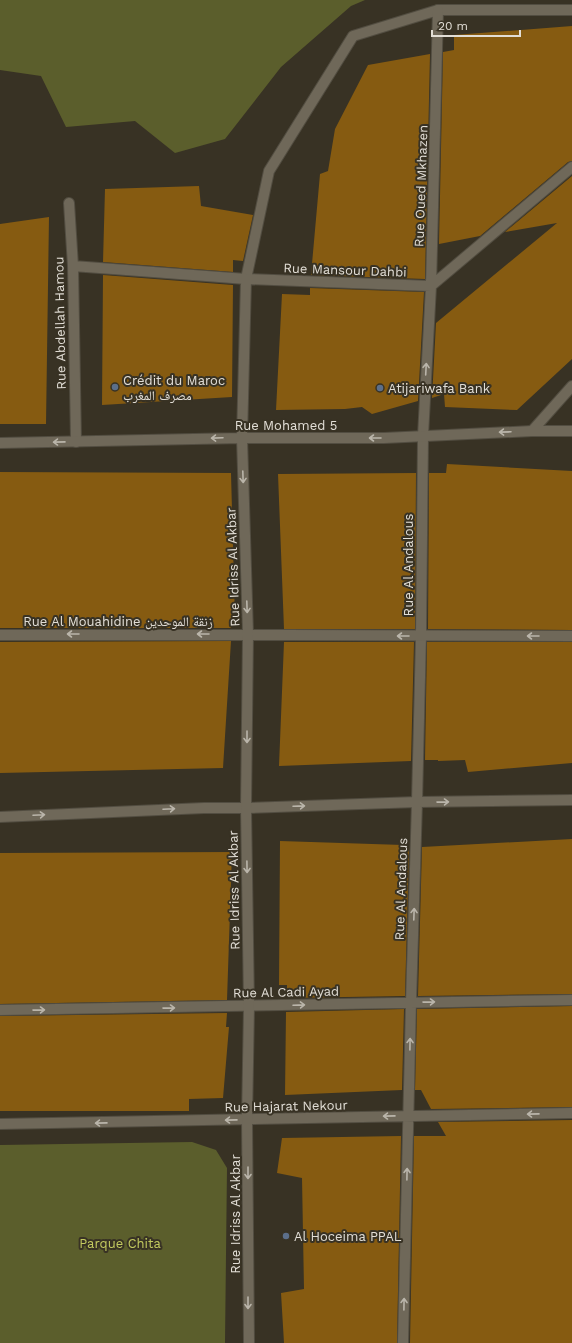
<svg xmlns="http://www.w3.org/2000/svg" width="572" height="1343" viewBox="0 0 572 1343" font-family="'Work Sans','Noto Naskh Arabic',sans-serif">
	<rect width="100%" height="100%" fill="#383224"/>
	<path fill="#5b5e2c" d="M0 0H365L351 6 281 67 225 139 175 153 135 121 66 127 41 76 0 70Z
		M192 1142 216 1150 227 1168 225 1343H0V1145Z"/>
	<path fill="#865b11" d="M572 26V161L568 162 480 236 439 244 443 52 454 50V35Z
		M430 54 425 279 311 275 320 174 328 171 335 129 368 65Z
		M572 176V359L517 410 445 407 444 394 432 398 436 323 557 223 505 232Z
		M199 186 201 206 253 215 243 261 233 260V272L103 262 105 189Z
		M49 217 46 424H0V224Z
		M103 275 233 285 232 397 102 405Z
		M310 288 424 292 418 401 372 414 362 407 345 409 276 410 282 294 310 295Z
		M447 464 572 471V630L428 629 429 473H446Z
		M0 472 231 473 235 621H232L231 628H0Z
		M416 473 415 629H284L278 474Z
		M231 641 223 768 0 773V642Z
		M284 642H414L411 761 279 766Z
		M427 642H572V763L468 772 465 760 438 761V760H425Z
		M572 839V994L418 996 422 847Z
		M280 841 403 845V848H409L405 996 287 998V985H279Z
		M232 852 227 1000 0 1004V853Z
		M572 1006V1107L431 1109 421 1090H415L417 1009Z
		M404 1009 402 1090 285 1095 286 1012Z
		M227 1013 226 1027H229L223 1098 189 1099V1111H0V1016Z
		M572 1120V1343H410L414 1136H446L438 1122Z
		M401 1136 397 1343H284L281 1293 304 1289 302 1178 277 1173 282 1138Z"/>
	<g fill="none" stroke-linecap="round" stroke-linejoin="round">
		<defs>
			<path id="pedestrian" d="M246 279 269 171 353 36 438 10H572"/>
			<path id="minor" d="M69 203 73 266 76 442
				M73 266 246 279 431 286 572 167
				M532 431 572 386
				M242 438 246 279
				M0 635C191 634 381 636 572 636
				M0 817 204 808H246L417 802 572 800
				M0 1010 572 1000
				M0 1124 572 1113
				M403 1343 411 1002 417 802 421 636 423 436 431 286 438 10"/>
			<path id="tertiary" d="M242 438 248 634 246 808 249 1006 247 1120 249 1343
				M0 443 242 438H384L532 431H572"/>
		</defs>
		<use href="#pedestrian" stroke="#524d41" stroke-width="12"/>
		<use href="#minor" stroke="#524d41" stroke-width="12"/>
		<use href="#tertiary" stroke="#524d41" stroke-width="12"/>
		<use href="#pedestrian" stroke="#6f6859" stroke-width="10"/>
		<use href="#minor" stroke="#6f6859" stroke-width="10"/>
		<use href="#tertiary" stroke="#6f6859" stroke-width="10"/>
	</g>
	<defs><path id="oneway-shaft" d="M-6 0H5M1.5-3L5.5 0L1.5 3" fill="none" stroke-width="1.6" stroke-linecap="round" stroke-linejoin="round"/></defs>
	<g stroke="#bab5aa">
		<use href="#oneway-shaft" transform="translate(426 369) rotate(-87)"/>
		<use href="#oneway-shaft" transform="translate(505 432) rotate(178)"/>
		<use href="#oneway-shaft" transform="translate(217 438) rotate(178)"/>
		<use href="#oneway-shaft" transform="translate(375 438) rotate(-180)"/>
		<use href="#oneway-shaft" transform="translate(59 442) rotate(179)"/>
		<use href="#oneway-shaft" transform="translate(243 477) rotate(88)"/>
		<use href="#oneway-shaft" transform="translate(247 607) rotate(88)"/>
		<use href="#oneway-shaft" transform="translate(73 634) rotate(180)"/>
		<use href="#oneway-shaft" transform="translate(203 634) rotate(180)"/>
		<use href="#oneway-shaft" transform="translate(403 636) rotate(180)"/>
		<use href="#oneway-shaft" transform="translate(533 636) rotate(-180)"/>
		<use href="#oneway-shaft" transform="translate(247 737) rotate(90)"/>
		<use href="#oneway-shaft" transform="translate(443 802) rotate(-1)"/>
		<use href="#oneway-shaft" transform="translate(299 806) rotate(-2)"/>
		<use href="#oneway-shaft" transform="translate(169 809) rotate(-3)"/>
		<use href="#oneway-shaft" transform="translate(39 815) rotate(-3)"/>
		<use href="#oneway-shaft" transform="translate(247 867) rotate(89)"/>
		<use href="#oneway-shaft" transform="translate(414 914) rotate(-88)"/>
		<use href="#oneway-shaft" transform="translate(429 1002) rotate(-1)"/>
		<use href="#oneway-shaft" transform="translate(299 1005) rotate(-2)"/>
		<use href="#oneway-shaft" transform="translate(169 1008) rotate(-1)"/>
		<use href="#oneway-shaft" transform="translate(39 1010) rotate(-1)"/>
		<use href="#oneway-shaft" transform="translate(410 1044) rotate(-89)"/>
		<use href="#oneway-shaft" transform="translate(533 1114) rotate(179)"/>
		<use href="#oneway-shaft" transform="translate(389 1116) rotate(179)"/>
		<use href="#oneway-shaft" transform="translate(231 1120) rotate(179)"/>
		<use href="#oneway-shaft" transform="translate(101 1123) rotate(179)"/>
		<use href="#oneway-shaft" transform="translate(248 1173) rotate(90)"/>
		<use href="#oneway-shaft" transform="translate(407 1174) rotate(-89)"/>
		<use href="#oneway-shaft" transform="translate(248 1303) rotate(90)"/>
		<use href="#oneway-shaft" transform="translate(404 1304) rotate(-89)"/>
	</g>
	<g fill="#5c6f8a" stroke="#383224" stroke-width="1.5">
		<circle cx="115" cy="387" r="4"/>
		<circle cx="380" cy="388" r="4"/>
		<circle cx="286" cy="1236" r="4"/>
	</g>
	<g text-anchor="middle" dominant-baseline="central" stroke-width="4" stroke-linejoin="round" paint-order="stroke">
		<g font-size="13" fill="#e2ded6" stroke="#383224">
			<text transform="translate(421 186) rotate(-88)">Rue Oued Mkhazen</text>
			<text transform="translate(345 270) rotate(2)">Rue Mansour Dahbi</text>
			<text transform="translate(60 323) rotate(-91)">Rue Abdellah Hamou</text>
			<text x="286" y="425">Rue Mohamed 5</text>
			<text transform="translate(408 565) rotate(-90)">Rue Al Andalous</text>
			<text transform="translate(233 567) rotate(-92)">Rue Idriss Al Akbar</text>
			<text x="118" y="621">Rue Al Mouahidine زنقة الموحدين</text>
			<text transform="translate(401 889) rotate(-88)">Rue Al Andalous</text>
			<text transform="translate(234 890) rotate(-91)">Rue Idriss Al Akbar</text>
			<text transform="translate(286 992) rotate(-1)">Rue Al Cadi Ayad</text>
			<text transform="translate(286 1106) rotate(-1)">Rue Hajarat Nekour</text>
			<text transform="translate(235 1214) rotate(-90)">Rue Idriss Al Akbar</text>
		</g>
		<g font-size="13" fill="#e2ded6" stroke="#383224" text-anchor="start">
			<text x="123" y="380">Crédit du Maroc<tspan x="123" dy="15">مصرف المغرب</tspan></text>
			<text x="388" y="388">Atijariwafa Bank</text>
			<text x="294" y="1236">Al Hoceima PPAL</text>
		</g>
		<g font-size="13" fill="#c3ca5f" stroke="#383224">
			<text x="120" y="1243">Parque Chita</text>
		</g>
	</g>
	<path d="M432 30v6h88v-6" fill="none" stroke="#e2ded6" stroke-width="2"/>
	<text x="438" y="30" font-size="12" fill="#e2ded6" stroke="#383224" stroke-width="3" paint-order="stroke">20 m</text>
</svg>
